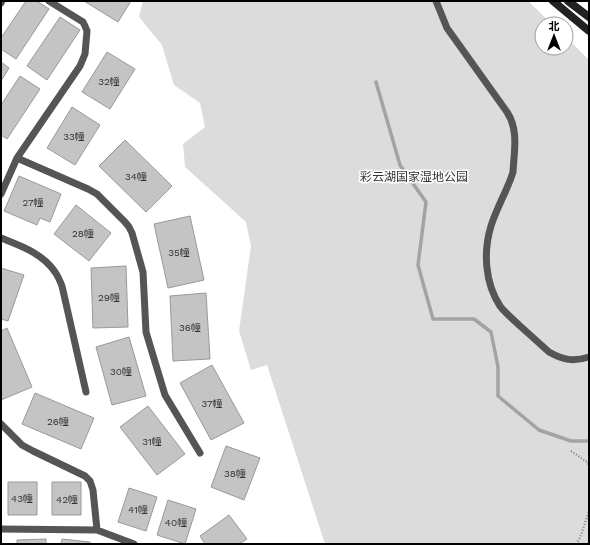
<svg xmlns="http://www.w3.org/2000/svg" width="590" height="545" viewBox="0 0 590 545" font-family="'Work Sans','Noto Sans SC',sans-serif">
	<rect width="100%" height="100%" fill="#fff"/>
	<path fill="#dcdcdc" d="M143 1H528L552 24H542V48H566V37L589 60V544H325L267 365 251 370 239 331 251 246 246 222 185 167 183 144 205 127 200 103 174 85 162 45 139 17Z"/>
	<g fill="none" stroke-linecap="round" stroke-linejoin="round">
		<path stroke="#a3a3a3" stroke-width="3.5" d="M376 82 400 165 426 202 418 265 433 319H474L491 332 498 367V396L539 430 571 441H589"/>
	</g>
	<path fill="#c4c4c4" stroke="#999" d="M26 1H37L49 9 16 59 1 49V38Z
		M84 1H131L118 22Z
		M60 17 80 30 47 80 27 66Z
		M107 52 135 69 110 109 82 92Z
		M1 62 9 68 1 81Z
		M20 76 40 89 7 139 1 135V105Z
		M72 107 100 125 75 165 47 148Z
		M125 140 172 186 146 212 99 166Z
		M19 176 61 194 50 222 40 218 37 225 4 211Z
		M76 205 111 233 89 261 54 234Z
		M190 216 204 280 168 288 154 224Z
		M126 266 128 327 93 328 91 268Z
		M1 268 24 275 8 321 1 319Z
		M206 293 210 359 173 361 170 296Z
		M7 328 32 387 1 400V331Z
		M129 337 146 396 112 405 96 347Z
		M212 365 244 423 211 440 180 383Z
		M35 393 94 418 81 449 22 424Z
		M148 406 185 454 157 475 120 427Z
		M226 446 260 458 244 500 211 487Z
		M8 482H37V515H8Z
		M52 482H81V515H52Z
		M129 488 157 497 146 531 118 522Z
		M168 500 196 509 185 544 157 535Z
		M229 515 247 539 239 544H205L200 536Z
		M46 539V544H17V540Z
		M62 539 90 542V544H61Z"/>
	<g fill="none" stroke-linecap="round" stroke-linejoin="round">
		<path stroke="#777" stroke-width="2" stroke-dasharray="1 2" stroke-linecap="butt" d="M571 451 587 462 589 467
			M576 544 580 538 589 511V507"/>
		<path stroke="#555" stroke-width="7" d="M436 1 447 28 507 112C519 130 514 152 513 172L511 178C505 194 496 210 491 226 483 252 485 283 500 306 505 313 513 319 519 325 529 334 539 343 549 352 563 360 573 362 589 357
			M1 3 2 1
			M17 158 88 189 97 194 125 222 129 227 132 233 143 272 146 332 149 342 165 395 200 453
			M1 194 17 158 80 66 85 54 87 31 85 26 83 22 49 1
			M1 238C21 246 42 253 55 272 58 276 60 281 62 286L86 392
			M1 424 22 445 33 451 85 476 90 481 93 490 97 530 134 544
			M1 529 97 530"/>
		<path stroke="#222" stroke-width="8" d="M553 1 589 31
			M568 1 589 17"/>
	</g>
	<g text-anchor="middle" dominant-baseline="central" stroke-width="3" stroke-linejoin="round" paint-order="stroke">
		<g font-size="10" fill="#313131">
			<text x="109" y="81">32幢</text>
			<text x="74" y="136">33幢</text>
			<text x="136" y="176">34幢</text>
			<text x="33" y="202">27幢</text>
			<text x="83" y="233">28幢</text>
			<text x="179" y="252">35幢</text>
			<text x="109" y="297">29幢</text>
			<text x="190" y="327">36幢</text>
			<text x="121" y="371">30幢</text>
			<text x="212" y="403">37幢</text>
			<text x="58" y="421">26幢</text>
			<text x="152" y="441">31幢</text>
			<text x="235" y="473">38幢</text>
			<text x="22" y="498">43幢</text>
			<text x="67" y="499">42幢</text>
			<text x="138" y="509">41幢</text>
			<text x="176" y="522">40幢</text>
		</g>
		<g font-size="12" fill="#333" stroke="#fff">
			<text x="414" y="177">彩云湖国家湿地公园</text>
		</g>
	</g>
	<rect width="590" height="545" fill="none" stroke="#000000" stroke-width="4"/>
	<g transform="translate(554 36)"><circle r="19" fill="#ffffff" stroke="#999999"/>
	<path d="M0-3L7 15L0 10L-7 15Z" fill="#000000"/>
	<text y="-6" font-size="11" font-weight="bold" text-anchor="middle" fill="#000000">北</text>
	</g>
</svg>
